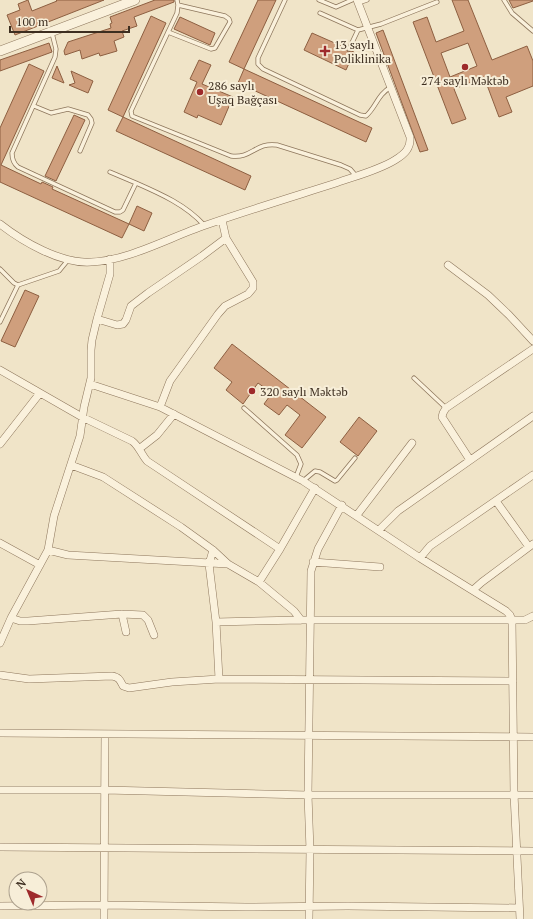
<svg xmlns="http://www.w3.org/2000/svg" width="533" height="919" viewBox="0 0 533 919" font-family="'PT Serif',serif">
	<rect width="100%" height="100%" fill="#f0e4c8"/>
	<path fill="#cf9f7d" stroke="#8d5f41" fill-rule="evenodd" d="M28 0 32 11 57 1 56 0H104L15 35 7 15 20 10 18 4Z
		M155 0H174V2L134 17 137 26 122 31 124 37 114 41 117 51 100 56 99 53 82 59 80 50 65 55 64 51 68 42 111 28 110 24 112 23 110 17Z
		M258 0H276L244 69 229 62Z
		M452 0H468L492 60 527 46 533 61V86L506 97 512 112 499 117 484 77 454 89 466 119 452 124 413 22 427 17 436 42 464 31ZM468 43 477 66 450 77 441 53Z
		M509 0H533V1L513 8Z
		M151 16 166 23 123 117 108 110Z
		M180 17 215 33 210 45 174 29Z
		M383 30 428 150 420 152 376 33Z
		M312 33 346 48 348 52 351 51 354 52 346 70 304 50Z
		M49 43 52 52 0 71V60Z
		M199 60 211 65 202 84 233 97 221 125 198 115 197 118 184 112 197 82 190 79Z
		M29 64 44 71 1 165 41 184 42 182 53 187 52 189 129 224 122 238 0 182V128Z
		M57 66 64 83 52 78Z
		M244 69 372 128 366 142 238 83Z
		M71 71 93 81 88 93 69 85 75 83Z
		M74 115 85 120 56 181 45 176Z
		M123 117 251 176 245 190 116 131Z
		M137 206 152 213 144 231 129 224Z
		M25 290 39 296 15 347 1 341Z
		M232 344 326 417 302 448 285 435 300 415 287 405 279 415 264 404 272 393 258 383 243 404 226 390 232 382 214 368Z
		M359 417 377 431 358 456 340 442Z"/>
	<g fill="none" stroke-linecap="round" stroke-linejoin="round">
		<defs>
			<path id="service" d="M177 0 178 5 177 13 131 111 132 116 231 156C252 159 255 142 277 145L341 165 350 169 356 176
				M285 0 258 58V64L263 69 360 115 366 116C377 106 377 95 391 87
				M319 0 336 7 352 0
				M504 0 512 13 533 31
				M358 3 367 0
				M320 13 358 30 381 24 437 2
				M168 32 211 49 215 48 230 22 229 19 225 16 178 5
				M52 33 56 49 55 57 12 153C12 159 13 163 18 167L115 212H120L123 210 136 183C161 194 186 205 204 225
				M349 49 358 30
				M34 106 51 113 68 109 88 115 91 119 92 123 80 151
				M110 172 136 183
				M0 269 14 283 18 285 59 271 68 260
				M0 322 18 285
				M414 378 446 408
				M244 408 297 455 301 464 296 477
				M303 481 315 471 320 472 335 481 337 480 355 458"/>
			<path id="minor" d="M0 224C23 242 61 264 91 262 128 261 170 237 206 225 249 210 292 197 336 183 355 176 377 171 395 160 405 154 411 148 410 137L357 0
				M448 265 488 295 509 315 533 341
				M97 319 117 325 123 324 126 320 131 306 148 293 202 256 226 238
				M0 370 82 417 132 441C139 446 141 454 147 461L280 549
				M90 384 160 407 303 481 420 558 506 611 510 615 512 620 514 794 520 919
				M160 407 170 381 218 314 225 306 248 294 253 288V282L226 238 222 220
				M0 444 40 393
				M139 449 157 435 174 414
				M470 460 442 417 443 413 446 408 533 349
				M71 465 103 477 181 527 213 550 228 564 259 582 294 611 301 620
				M496 501 529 547
				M357 515 412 443
				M379 530 398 511 533 416
				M0 543 40 565
				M48 550 68 555 228 564
				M213 550 209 564 216 622 219 679
				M420 558 430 546 533 475
				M313 562 380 567
				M259 582 280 549 315 488
				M473 590 482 582 533 544
				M122 614 126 632
				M11 618 20 621H28L122 614 143 615 148 620 154 635
				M216 622 301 620H525L533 616
				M0 643 11 618 48 550 54 516 80 436 84 407 91 378V350L92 340 97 319 110 274V259
				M0 675 29 679 112 676C119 677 120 680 123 686L129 688 172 682 219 679 513 681
				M0 733 533 737
				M0 790H105L308 795H533
				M0 847 533 851
				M0 906 105 905 246 907 348 906 519 908
				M104 919 105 734
				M309 919 310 850 308 795 311 571 318 549 342 505"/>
			<path id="tertiary" d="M0 51 135 0"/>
		</defs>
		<use href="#service" stroke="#8d765c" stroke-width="5"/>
		<use href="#minor" stroke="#8d765c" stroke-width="8"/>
		<use href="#tertiary" stroke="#8d765c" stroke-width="10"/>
		<use href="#service" stroke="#faf1dc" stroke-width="3.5"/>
		<use href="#minor" stroke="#faf1dc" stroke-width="7"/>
		<use href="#tertiary" stroke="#faf1dc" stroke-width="9"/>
	</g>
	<g fill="#9e2a2b" stroke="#f7eed8" stroke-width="1.5">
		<path d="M323 45h4v4h4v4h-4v4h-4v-4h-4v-4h4z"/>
		<circle cx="465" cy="67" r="4"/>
		<circle cx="200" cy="92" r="4"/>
		<circle cx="252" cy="391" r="4"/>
	</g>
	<g text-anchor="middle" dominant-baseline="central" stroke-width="4" stroke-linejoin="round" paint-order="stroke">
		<g font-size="12" fill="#3d2e20" stroke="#f7eed8" text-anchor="start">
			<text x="334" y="44">13 saylı<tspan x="334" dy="14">Poliklinika</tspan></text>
			<text x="465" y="80" text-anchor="middle">274 saylı Məktəb</text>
			<text x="208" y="85">286 saylı<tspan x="208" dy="14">Uşaq Bağçası</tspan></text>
			<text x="260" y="391">320 saylı Məktəb</text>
		</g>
	</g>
	<g transform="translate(28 891) rotate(316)"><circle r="19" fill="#f7eed8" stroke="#ada18e"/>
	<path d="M0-3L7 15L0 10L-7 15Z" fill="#9e2a2b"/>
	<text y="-6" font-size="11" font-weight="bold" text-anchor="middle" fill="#3d2e20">N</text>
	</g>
	<path d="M10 26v6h119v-6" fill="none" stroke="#3d2e20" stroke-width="2"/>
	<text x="16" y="26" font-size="12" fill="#3d2e20" stroke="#f7eed8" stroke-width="3" paint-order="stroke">100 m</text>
</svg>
